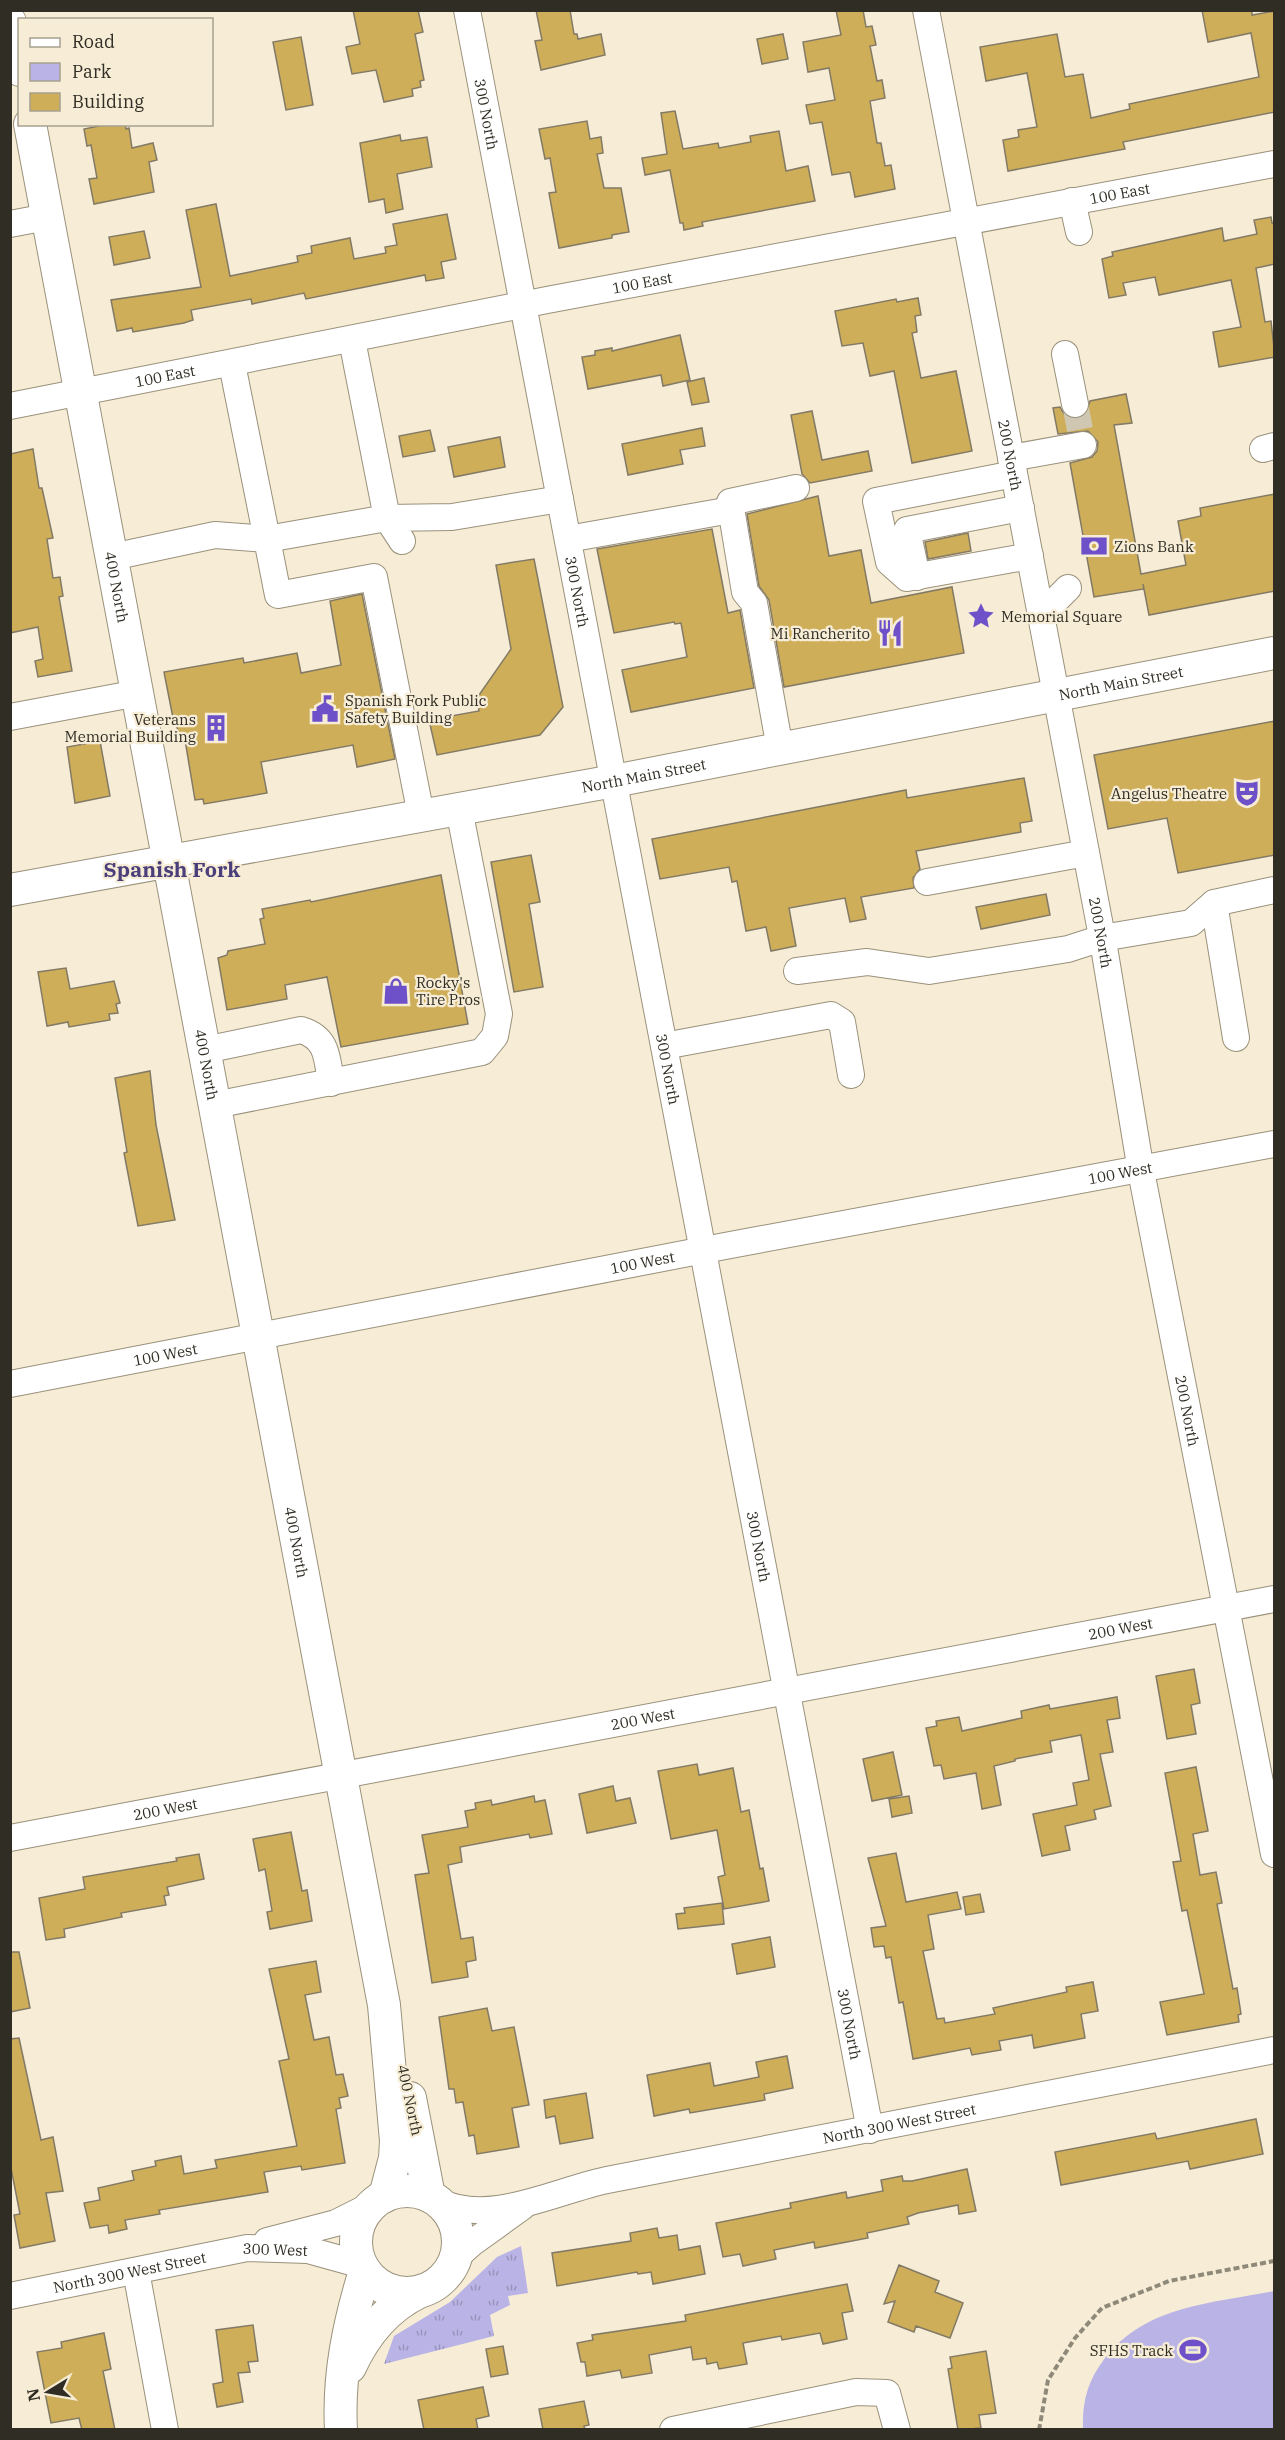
<svg xmlns="http://www.w3.org/2000/svg" width="1285" height="2440" viewBox="0 0 1285 2440" font-family="'IBM Plex Serif',serif">
	<defs>
		<pattern id="grass-tufts" width="24" height="20" patternUnits="userSpaceOnUse" patternTransform="scale(1.5)"><rect width="24" height="20" fill="#bab4e6"/><path d="M3 7l-1-3M5 7V3M7 7l1-3M15 17l-1-3M17 17v-4M19 17l1-3" fill="none" stroke="#9893ba"/></pattern>
	</defs>
	<rect width="100%" height="100%" fill="#f7edd6"/>
	<path fill="url(#grass-tufts)" d="M521 2246 528 2293 508 2296 510 2305 490 2315 494 2336 384 2364 394 2336 450 2302 497 2257Z"/>
	<path fill="#bab4e6" d="M1274 2291V2429H1083C1082 2401 1088 2380 1105 2358 1146 2305 1213 2303 1274 2291Z"/>
	<path fill="#cfae59" stroke="#837a66" stroke-width="1.5" d="M353 10H418L423 32 415 34 424 80 420 81 421 87 412 89 413 96 384 102 376 70 352 74 346 47 360 44Z
		M536 10H570L574 34H577L578 39 601 34 605 55 541 70 535 41 542 40Z
		M836 10H863L866 27 872 26 876 45 870 46 877 81 882 80 885 98 870 101 877 143H881L885 166 891 165 895 189 855 197 850 172 832 175 822 122 810 124 806 105 835 100 829 68 808 72 803 42 841 35Z
		M1202 10H1252V15L1275 11V112L1123 142 1125 149 1008 171 1003 140 1019 137 1018 130 1037 127 1027 73 986 81 980 47 1057 34 1065 77 1083 74 1091 118 1130 109 1129 104 1259 77 1251 33 1208 42Z
		M783 34 788 59 762 64 757 39Z
		M301 37 313 105 286 110 273 42Z
		M675 111 683 149 718 143 719 148 751 142 750 136 779 131 786 171 808 166 815 201 702 222 703 226 684 230 683 223H680L670 170 645 175 642 158 667 154 661 113Z
		M587 121 590 139 601 137 603 153 597 154 604 188H621L629 232 612 235V238L559 248 549 193 556 192 550 158 545 159 539 129Z
		M109 124H125L126 129 129 128 132 148 153 143 157 160 149 162 154 192 94 204 89 179 97 178 91 145 87 146 84 129Z
		M400 135 401 141 427 137 432 167 397 174 403 209 386 213 384 199 369 202 360 143Z
		M216 204 230 276 298 262 297 256 312 253 311 246 350 238 354 259 386 253 385 247 397 245 393 224 447 214 456 259 441 262 444 278 426 281 425 275 306 299 304 293 252 304 251 299 191 310 193 320 184 323 133 332 132 328 117 331 111 300 201 287 186 210Z
		M1271 217 1272 223H1275V264L1256 268 1265 322 1271 321 1275 357 1219 367 1213 332 1241 327 1231 280 1159 295 1155 277 1123 283 1126 295 1109 298 1102 259 1113 256 1112 252 1222 228 1224 241 1257 234 1254 220Z
		M144 231 150 258 114 265 109 237Z
		M918 298 921 315 915 316 917 332 912 333 921 378 956 371 972 451 912 463 894 371 870 376 863 343 842 346 835 311 896 299 897 302Z
		M680 335 690 380 663 386 661 375 588 389 582 357 595 355V351L612 348V351Z
		M704 378 709 402 692 405 687 382Z
		M1126 394 1132 423 1114 425 1141 574 1186 565 1178 521 1201 516 1200 508 1275 494V591L1149 615 1143 584 1144 589 1094 597 1070 463 1092 457 1097 451 1098 442 1088 431 1058 434 1053 408 1060 407 1064 414 1077 419 1085 415 1090 401Z
		M812 411 822 460 868 451 872 471 810 483 802 474 791 415Z
		M702 428 705 446 680 450 683 464 628 475 622 444Z
		M430 430 435 451 403 457 399 436Z
		M500 437 505 467 454 477 448 447Z
		M33 449 39 488H42L53 538 47 539 53 578 60 577 63 596 59 597 72 671 38 677 35 661 43 659 38 627 10 633V454Z
		M818 496 829 556 861 550 871 603 952 587 964 653 784 687 769 600 759 586 747 514Z
		M712 529 728 613 740 610 754 688 631 712 622 670 687 657 681 623 675 624 674 622 614 633 597 549Z
		M968 533 971 551 928 559 925 542Z
		M534 559 563 707 540 735 437 755 429 720 479 711 477 698 511 649 496 565Z
		M362 594 395 759 357 767 353 745 261 762 267 793 204 804 203 799 195 800 185 740 180 741 175 718H173L164 672 243 658 244 663 297 653 301 673 341 665 330 601Z
		M1275 721V855L1178 873 1167 818 1108 829 1094 755Z
		M100 741 110 796 75 803 67 747Z
		M1024 778 1032 821 1020 823 1021 832 916 851 920 869 913 878 914 888 861 897 866 919 850 922 845 898 789 908 796 946 771 951 766 927 746 931 737 881 732 882 729 867 660 879 652 839 906 790 907 798Z
		M531 855 540 902 529 904 543 987 514 992 491 862Z
		M441 875 468 1024 341 1047 327 977 285 985 287 999 227 1010 218 958 227 955 228 951 265 944 260 919 264 918 262 909 310 900 311 902Z
		M1046 894 1050 915 981 929 976 907Z
		M66 968 70 989 114 981 120 1003 116 1004 118 1013 109 1014 110 1020 69 1027 68 1022 47 1026 38 972Z
		M150 1071 156 1125 175 1220 138 1226 124 1153 127 1152 115 1078Z
		M1194 1669 1200 1703 1191 1705 1196 1734 1167 1739 1156 1676Z
		M1117 1697 1120 1718 1107 1720 1113 1752 1100 1754 1111 1806 1094 1810 1096 1819 1065 1826 1070 1850 1042 1856 1033 1814 1077 1805 1073 1783 1089 1780 1081 1735 1050 1741 1052 1752 1015 1759V1761L994 1766 1001 1805 982 1809 976 1773 944 1779 941 1765 934 1766 926 1728 937 1726 936 1721 959 1717 962 1731 1022 1718 1021 1711 1049 1705 1050 1709Z
		M893 1752 902 1795 872 1801 863 1759Z
		M697 1764 699 1775 733 1768 741 1812 749 1810 760 1869 763 1868 769 1901 724 1909 718 1877 725 1875 717 1830 671 1839 658 1771Z
		M1196 1767 1208 1831 1193 1834 1200 1875 1216 1872 1222 1903 1217 1904 1233 1989 1237 1988 1241 2014 1238 2015 1239 2022 1167 2035 1160 2002 1204 1994 1187 1910 1182 1911 1173 1862 1181 1861 1165 1773Z
		M613 1786 616 1801 630 1798 636 1823 587 1833 579 1794Z
		M534 1796 535 1802 545 1800 552 1834 530 1838 529 1834 460 1847 462 1862 448 1865 461 1939 473 1937 476 1960 466 1962 468 1977 432 1983 415 1875 429 1873 422 1835 468 1827 465 1811 476 1809 475 1803 491 1800 492 1805Z
		M909 1796 912 1813 892 1817 889 1799Z
		M291 1832 302 1891 307 1890 312 1921 270 1929 267 1912 272 1911 265 1869 259 1871 253 1839Z
		M896 1853 906 1902 957 1892 961 1909 928 1915 934 1949 923 1951 937 2019 944 2018 945 2023 995 2014 993 2008 1067 1992 1066 1987 1093 1982 1098 2011 1081 2014 1085 2038 1034 2048 1032 2035 999 2041 1001 2050 972 2055 970 2048 913 2059 903 2002 899 2003 891 1957 886 1958 884 1946 874 1947 871 1928 886 1926 868 1858Z
		M199 1854 204 1879 167 1887 169 1895 164 1896 166 1905 121 1913 122 1917 64 1929 65 1937 46 1940 39 1898 85 1889 83 1877 177 1861 176 1858Z
		M980 1894 984 1912 966 1915 963 1897Z
		M722 1903 724 1924 678 1929 676 1914 685 1913 684 1908Z
		M770 1937 775 1967 737 1974 732 1944Z
		M10 1952H19L30 2008 10 2012Z
		M316 1961 321 1992 305 1995 314 2040 329 2037 336 2075 343 2074 348 2096 339 2098 341 2108 336 2109 345 2163 302 2170 301 2166 264 2172 268 2192 159 2210 160 2214 125 2220 127 2229 109 2233 108 2225 90 2228 84 2203 100 2200 98 2188 134 2180 132 2171 156 2166 155 2161 181 2156 184 2174 217 2168 215 2160 297 2146 279 2061 289 2059 269 1969Z
		M487 2008 492 2031 514 2027 529 2105 512 2108 519 2147 477 2154 474 2135 469 2136 463 2102 456 2103 454 2089H449L439 2017Z
		M19 2038 41 2140 53 2137 63 2191 46 2193 55 2241 20 2248 14 2215 20 2214 10 2163V2039Z
		M787 2056 793 2088 764 2094 765 2100 690 2113 689 2109 654 2116 647 2075 710 2063 714 2086 759 2077 756 2062Z
		M586 2093 593 2138 560 2144 555 2116 546 2118 544 2100Z
		M1256 2119 1263 2154 1190 2169 1188 2161 1061 2185 1055 2152 1155 2133 1157 2139Z
		M967 2169 976 2211 959 2214 958 2205 918 2213 907 2217 909 2224 867 2233 868 2238 815 2248 814 2242 774 2250 776 2259 743 2266 740 2254 723 2257 716 2223 791 2208 790 2203 846 2192 847 2198 883 2191 881 2180 902 2176 903 2181H912Z
		M657 2228 659 2238 677 2235 679 2250 700 2246 705 2274 653 2284 651 2272 638 2274 637 2272 557 2286 552 2253 631 2241 630 2233Z
		M899 2265 939 2281 935 2292 963 2303 950 2338 916 2326 914 2332 888 2322 895 2301 884 2304Z
		M847 2284 853 2311 842 2313 847 2339 823 2344 820 2333 782 2340 781 2336 743 2343 747 2364 719 2369 717 2362 707 2364 706 2358 693 2360 691 2347 649 2355 652 2373 622 2378 620 2370 587 2376 585 2362H581L577 2343 593 2340 592 2335 686 2321 685 2315Z
		M253 2325 258 2361 248 2362 250 2372 238 2373 243 2402 217 2407 213 2384 223 2382 216 2330Z
		M104 2333 111 2369 103 2371 115 2430H82L79 2418 51 2423 37 2352 62 2348 61 2342Z
		M503 2346 508 2374 491 2377 486 2349Z
		M986 2351 996 2413 979 2415 981 2428 958 2430 948 2369 952 2368 950 2357Z
		M483 2387 489 2416 476 2419 478 2430H424L418 2400Z
		M584 2401 589 2425 584 2426 585 2430H543L539 2409Z"/>
	<g fill="none" stroke-linecap="round" stroke-linejoin="round">
		<path stroke="#cfc7b2" stroke-width="26" stroke-dasharray="26 13" stroke-linecap="butt" d="M1075 404 1083 445"/>
		<defs>
			<g id="minor">
				<path id="s1" d="M467 10 870 2130"/>
				<path id="s2" d="M926 10 1104 947 1141 1171 1274 1854"/>
				<path d="M1072 201 1079 232"/>
				<path d="M10 224 47 217"/>
				<path d="M1065 354 1075 404"/>
				<path d="M232 364 267 539 387 518 352 340"/>
				<path id="s3" d="M10 406 547 300 1274 164"/>
				<path d="M1263 449 1274 446"/>
				<path d="M1011 458 1083 445"/>
				<path d="M1014 474 876 501 889 562 907 578 1030 556"/>
				<path d="M568 539 731 510"/>
				<path d="M402 541 387 518 452 517 560 499"/>
				<path d="M112 557 215 535 267 539 278 595 374 577 421 815"/>
				<path d="M917 577 907 530 1021 508"/>
				<path d="M1041 615 1068 588"/>
				<path d="M10 717 138 693"/>
				<path d="M780 749 754 603 745 592 730 502 796 488"/>
				<path d="M927 882 1086 853"/>
				<path d="M1214 903 1236 1038"/>
				<path d="M797 971 867 962 929 971 1068 949 1102 938 1191 923 1214 903 1274 890"/>
				<path d="M664 1046 831 1015 842 1022 851 1075"/>
				<path d="M205 1050 301 1030C328 1038 327 1058 331 1083"/>
				<path d="M215 1105 482 1052 495 1036 499 1014 459 809"/>
				<path id="s4" d="M10 1384 725 1246 1274 1144"/>
				<path id="s5" d="M10 1838 1274 1599"/>
				<path id="s6" d="M438 2201C489 2227 554 2191 607 2180L1274 2050"/>
				<path d="M267 2241 336 2223 372 2205"/>
				<path d="M455 2258 472 2243 522 2207"/>
				<path d="M136 2271 165 2430"/>
				<path id="s7" d="M10 2296 247 2248 308 2250 362 2265"/>
				<path d="M673 2430 856 2392 887 2393 897 2430"/>
			</g>
			<g id="major">
				<path d="M10 22 20 70"/>
				<path id="s8" d="M30 124 384 2005 396 2141 395 2158 385 2196"/>
				<path id="s9" d="M10 890 614 781 1274 653"/>
				<path d="M410 2098 429 2196"/>
				<circle cx="407" cy="2242" r="51"/>
				<path d="M350 2367C365 2334 386 2308 419 2292"/>
				<path d="M341 2430C338 2375 349 2323 365 2271"/>
			</g>
		</defs>
		<use href="#minor" stroke="#9a917c" stroke-width="28"/>
		<use href="#major" stroke="#9a917c" stroke-width="34"/>
		<path stroke="#8f8979" stroke-width="4" stroke-dasharray="6 3" stroke-linecap="butt" d="M1039 2430 1048 2380 1075 2338 1102 2308 1169 2281 1274 2261"/>
		<use href="#minor" stroke="#fff" stroke-width="26"/>
		<use href="#major" stroke="#fff" stroke-width="32"/>
	</g>
	<defs>
		<symbol id="bank-bare" viewBox="-9 -9 18 18"><path d="M-6-4H6V4H-6ZM0-2.3a2.3 2.3 0 1 0 0 4.6a2.3 2.3 0 1 0 0-4.6Z" fill="#6e50c9" stroke="#f7edd6" stroke-width="2.5" paint-order="stroke"/></symbol>
		<symbol id="sight-bare" viewBox="-9 -9 18 18"><path d="M0-6L1.8-2.2L6-1.7L2.9 1.2L3.7 5.4L0 3.3L-3.7 5.4L-2.9 1.2L-6-1.7L-1.8-2.2Z" fill="#6e50c9" stroke="#f7edd6" stroke-width="2.5" paint-order="stroke"/></symbol>
		<symbol id="restaurant-bare" viewBox="-9 -9 18 18"><path d="M-5-6h1v4h1v-4h1v4h1v-4h1v5L-1.5 .5V6h-2V.5L-5-1ZM5-6V6H3V1.5H1.5Q1.5-4 5-6Z" fill="#6e50c9" stroke="#f7edd6" stroke-width="2.5" paint-order="stroke"/></symbol>
		<symbol id="civic-bare" viewBox="-9 -9 18 18"><path d="M-.6-6.5H3V-4.5H.6V-3L4-1V1h2V6H-6V1h2V-1L-.6-3ZM-1.2 2.5V6h2.4V2.5Z" fill="#6e50c9" stroke="#f7edd6" stroke-width="2.5" paint-order="stroke"/></symbol>
		<symbol id="building-bare" viewBox="-9 -9 18 18"><path d="M-4-6H4V6H1V3H-1V6H-4ZM-2.5-4.3h1.7v1.8h-1.7ZM.8-4.3h1.7v1.8H.8ZM-2.5-1h1.7V.8h-1.7ZM.8-1h1.7V.8H.8Z" fill="#6e50c9" stroke="#f7edd6" stroke-width="2.5" paint-order="stroke"/></symbol>
		<symbol id="theatre-bare" viewBox="-9 -9 18 18"><path d="M-5-5.5Q0-4 5-5.5V0Q5 5 0 6Q-5 5-5 0ZM-3.3-2.5H-1v1.5H-3.3ZM1-2.5H3.3v1.5H1ZM-2.8 1Q0 5.5 2.8 1Z" fill="#6e50c9" stroke="#f7edd6" stroke-width="2.5" paint-order="stroke"/></symbol>
		<symbol id="shop-bare" viewBox="-9 -9 18 18"><path d="M-5-2.5h2.3a2.7 3.5 0 0 1 5.4 0H5L5.5 6h-11ZM-1.5-2.5h3a1.5 2.3 0 0 0-3 0Z" fill="#6e50c9" stroke="#f7edd6" stroke-width="2.5" paint-order="stroke"/></symbol>
		<symbol id="stadium-bare" viewBox="-9 -9 18 18"><path d="M0-5a6.5 5 0 1 0 0 10a6.5 5 0 1 0 0-10ZM-3.5-1.8h7v3.6h-7Z" fill="#6e50c9" stroke="#f7edd6" stroke-width="2.5" paint-order="stroke"/></symbol>
	</defs>
	<g fill-rule="evenodd">
		<use href="#bank-bare" x="1075" y="527" width="38" height="38"/>
		<use href="#sight-bare" x="962" y="597" width="38" height="38"/>
		<use href="#restaurant-bare" x="871" y="614" width="38" height="38"/>
		<use href="#civic-bare" x="306" y="690" width="38" height="38"/>
		<use href="#building-bare" x="197" y="709" width="38" height="38"/>
		<use href="#theatre-bare" x="1228" y="774" width="38" height="38"/>
		<use href="#shop-bare" x="377" y="972" width="38" height="38"/>
		<use href="#stadium-bare" x="1174" y="2331" width="38" height="38"/>
	</g>
	<g text-anchor="middle" dominant-baseline="central" stroke-width="4.5" stroke-linejoin="round" paint-order="stroke">
		<g font-size="15" fill="#302d24" stroke="#f7edd6">
			<text stroke="none"><textPath href="#s1" startOffset="106">300 North</textPath></text>
			<text stroke="none"><textPath href="#s3" startOffset="1130">100 East</textPath></text>
			<text stroke="none"><textPath href="#s3" startOffset="644">100 East</textPath></text>
			<text stroke="none"><textPath href="#s3" startOffset="158">100 East</textPath></text>
			<text stroke="none"><textPath href="#s2" startOffset="453">200 North</textPath></text>
			<text stroke="none"><textPath href="#s8" startOffset="471">400 North</textPath></text>
			<text stroke="none"><textPath href="#s1" startOffset="592">300 North</textPath></text>
			<text stroke="none"><textPath href="#s9" startOffset="1130">North Main Street</textPath></text>
			<text stroke="none"><textPath href="#s9" startOffset="644">North Main Street</textPath></text>
			<text stroke="none"><textPath href="#s2" startOffset="939">200 North</textPath></text>
			<text stroke="none"><textPath href="#s8" startOffset="957">400 North</textPath></text>
			<text stroke="none"><textPath href="#s1" startOffset="1078">300 North</textPath></text>
			<text stroke="none"><textPath href="#s4" startOffset="1130">100 West</textPath></text>
			<text stroke="none"><textPath href="#s4" startOffset="644">100 West</textPath></text>
			<text stroke="none"><textPath href="#s4" startOffset="158">100 West</textPath></text>
			<text stroke="none"><textPath href="#s2" startOffset="1425">200 North</textPath></text>
			<text stroke="none"><textPath href="#s8" startOffset="1443">400 North</textPath></text>
			<text stroke="none"><textPath href="#s1" startOffset="1564">300 North</textPath></text>
			<text stroke="none"><textPath href="#s5" startOffset="1130">200 West</textPath></text>
			<text stroke="none"><textPath href="#s5" startOffset="644">200 West</textPath></text>
			<text stroke="none"><textPath href="#s5" startOffset="158">200 West</textPath></text>
			<text stroke="none"><textPath href="#s1" startOffset="2050">300 North</textPath></text>
			<text transform="translate(410 2100) rotate(78)">400 North</text>
			<text stroke="none"><textPath href="#s6" startOffset="472">North 300 West Street</textPath></text>
			<text stroke="none"><textPath href="#s7" startOffset="270">300 West</textPath></text>
			<text stroke="none"><textPath href="#s7" startOffset="122">North 300 West Street</textPath></text>
		</g>
		<g font-size="15" fill="#302d24" stroke="#f7edd6" text-anchor="start">
			<text x="1114" y="546">Zions Bank</text>
			<text x="1001" y="616">Memorial Square</text>
			<text x="870" y="633" text-anchor="end">Mi Rancherito</text>
			<text x="345" y="700">Spanish Fork Public<tspan x="345" dy="17">Safety Building</tspan></text>
			<text x="196" y="719" text-anchor="end">Veterans<tspan x="196" dy="17">Memorial Building</tspan></text>
			<text x="1227" y="793" text-anchor="end">Angelus Theatre</text>
			<text x="416" y="982">Rocky's<tspan x="416" dy="17">Tire Pros</tspan></text>
			<text x="1173" y="2350" text-anchor="end">SFHS Track</text>
		</g>
		<g font-size="21" font-weight="bold" fill="#4a3e7b" stroke="#f7edd6">
			<text x="172" y="869">Spanish Fork</text>
		</g>
	</g>
	<rect width="1285" height="2440" fill="none" stroke="#302d24" stroke-width="24"/>
	<rect x="18" y="18" width="195" height="108" fill="#f7edd6" stroke="#a7a08f" stroke-width="1.5"/>
	<rect x="30" y="38" width="30" height="9" fill="#ffffff" stroke="#a7a08f" stroke-width="1.5"/>
	<text x="72" y="48" font-size="18" fill="#302d24">Road</text>
	<rect x="30" y="63" width="30" height="18" fill="#bab4e6" stroke="#a7a08f" stroke-width="1.5"/>
	<text x="72" y="78" font-size="18" fill="#302d24">Park</text>
	<rect x="30" y="93" width="30" height="18" fill="#cfae59" stroke="#a7a08f" stroke-width="1.5"/>
	<text x="72" y="108" font-size="18" fill="#302d24">Building</text>
	<g transform="translate(48 2392) rotate(259)" stroke="#f7edd6" stroke-width="4.5" paint-order="stroke">
	<path d="M0-4.5L10 22L0 15L-10 22Z" fill="#302d24"/>
	<text y="-9" font-size="16" font-weight="bold" text-anchor="middle" fill="#302d24">N</text>
	</g>
</svg>
